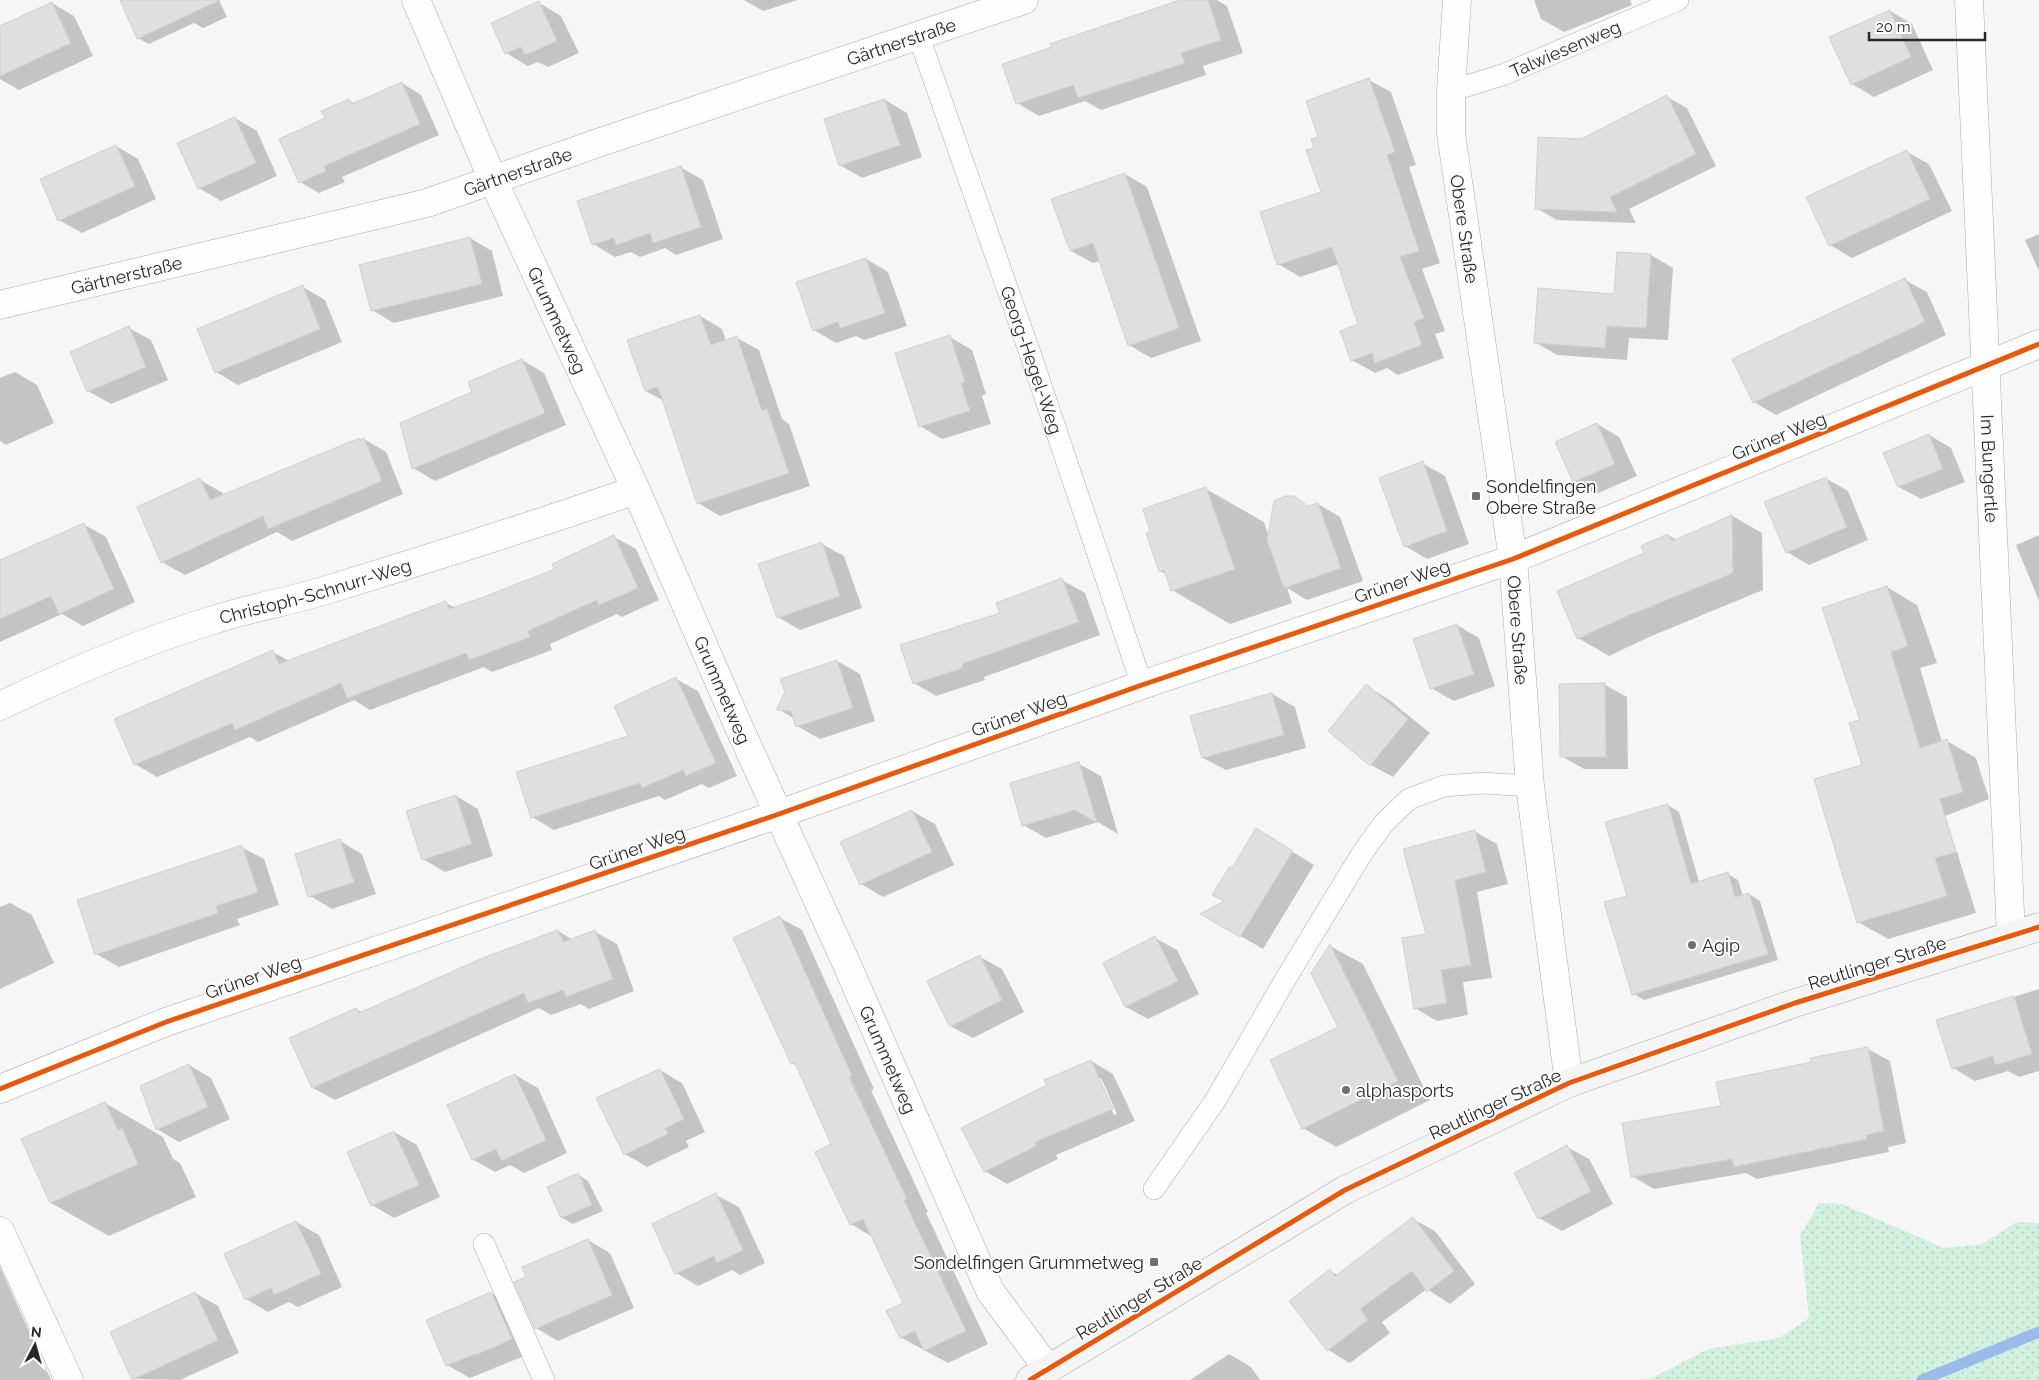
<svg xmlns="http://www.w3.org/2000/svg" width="2039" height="1380" viewBox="0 0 2039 1380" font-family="Raleway,sans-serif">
	<defs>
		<pattern id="grass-dots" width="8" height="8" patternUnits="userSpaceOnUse" patternTransform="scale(1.25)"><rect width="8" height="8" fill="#d2f0de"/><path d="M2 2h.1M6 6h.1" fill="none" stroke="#b4cebe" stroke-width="1.8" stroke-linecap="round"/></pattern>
	</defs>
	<rect width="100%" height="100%" fill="#f6f6f7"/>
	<path fill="url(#grass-dots)" d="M1819 1203 1842 1204 1944 1248 1982 1244 2017 1222 2039 1223V1380H1637L1652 1378 1708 1349 1779 1338 1809 1318 1800 1235Z"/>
	<path fill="#0003" fill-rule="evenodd" d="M121 0H219L227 17 203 28 194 23 149 44 138 38Z
		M744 0H798L763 11Z
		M1184 0H1217L1227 6 1243 53 1203 66 1206 75 1101 110 1085 101 1039 116 1017 103Z
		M1534 0H1630L1632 5 1564 32 1541 19Z
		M52 3 74 16 93 56 19 90 0 79V27Z
		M539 3 561 16 579 53 548 67 538 62 528 66 506 53Z
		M1890 11 1912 24 1933 70 1874 97 1852 84Z
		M1369 80 1391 92 1416 165 1409 167 1440 263 1422 269 1445 331 1435 334 1444 358 1398 375 1387 368 1375 373 1352 360 1360 325 1339 264 1300 277 1278 264 1323 193 1316 148 1320 138Z
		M402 83 421 95 439 135 342 177 345 182 319 193 300 182 326 119 349 100 355 104Z
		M1667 97 1687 108 1716 166 1629 209 1636 223 1557 220 1536 208 1580 140Z
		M885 100 907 113 922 157 862 178 840 165Z
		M235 118 257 131 277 176 221 201 199 188Z
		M116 146 138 159 156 199 82 233 59 220Z
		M1907 152 1929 164 1952 211 1852 258 1830 245Z
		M680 167 703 180 723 239 676 255 665 248 640 257 631 252 615 257 593 244Z
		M1125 174 1147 187 1201 341 1151 358 1129 345 1100 261 1093 263 1071 251Z
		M2039 234V271L2025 240Z
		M470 238 492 251 503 296 394 323 372 310Z
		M1618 253 1651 255 1673 268 1668 340 1629 338 1627 360 1557 355 1535 342 1615 296Z
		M866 259 888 272 907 326 864 340 856 336 836 343 814 330Z
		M1905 280 1927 292 1946 335 1776 415 1754 402Z
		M303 287 325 300 342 342 238 385 216 372Z
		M700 316 722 329 726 341 737 338 759 350 782 419 789 424 810 486 720 516 698 503 664 401 646 391Z
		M129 328 151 340 168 380 111 404 88 391Z
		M950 337 972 350 986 394 982 396 991 424 942 439 920 426Z
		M522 360 544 373 566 425 435 481 413 468 474 393Z
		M15 372 37 385 54 423 6 445 0 441V378Z
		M1597 424 1619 437 1637 476 1596 494 1574 482 1557 442Z
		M1929 435 1951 448 1965 482 1921 499 1899 487Z
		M359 439H364L386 452 403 494 292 541 277 532 185 575 162 562 200 480 223 493 224 496Z
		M1422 463 1445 476 1469 544 1427 559 1405 546Z
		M1825 478 1848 491 1868 540 1809 565 1787 552Z
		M1206 489 1264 522 1269 537 1309 507 1318 504 1340 517 1363 581 1307 600 1287 588 1292 603 1230 624 1172 590 1167 575 1160 571Z
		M1732 516 1762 533 1763 590 1649 637 1609 656 1578 638 1645 553 1668 535 1677 540Z
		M83 524 106 537 135 602 83 626 62 614 0 642V561Z
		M2039 535V601L2016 545Z
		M614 537 636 549 659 600 622 617 617 614 550 644 552 650 492 672 484 667 370 710 354 700 258 742 250 737 157 777 135 764 273 652 289 661 446 603 456 608 556 570Z
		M822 544 844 556 862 608 800 630 778 617Z
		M1062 580 1085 593 1100 635 984 677 985 680 936 696 914 683 1001 614Z
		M1887 587 1917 605 1937 663 1920 668 1942 742 1947 741 1976 758 1989 799 1917 827 1957 852 1976 913 1888 939 1858 922 1863 766 1862 721Z
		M1457 625 1479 638 1495 686 1454 701 1431 688Z
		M837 661 860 674 875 721 820 739 797 726 795 719 778 709 786 692Z
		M676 679 698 691 737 776 709 788 702 784 665 800 659 796 554 830 532 817 630 737Z
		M1605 685 1627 697 1628 769H1584L1561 756Z
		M1366 686 1388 699 1430 733 1393 777 1371 765Z
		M1272 694 1295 707 1306 748 1226 770 1203 758Z
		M1079 764 1101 776 1118 834 1098 822 1046 838 1023 825Z
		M456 796 478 809 493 856 445 872 423 859Z
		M1668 805 1679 812 1699 882 1727 874 1738 880 1743 896 1749 894 1760 901 1778 960 1644 1000 1634 994 1628 896Z
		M912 811 935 824 954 865 883 897 861 884Z
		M1474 831 1497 844 1508 884 1477 892 1492 978 1463 982 1468 1015 1437 1021 1415 1008 1427 935Z
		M340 841 362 854 376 894 332 909 310 896Z
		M1278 843 1314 865 1263 949 1202 914 1226 901 1232 869Z
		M241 847 264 859 279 905 237 919 240 925 119 967 96 954Z
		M10 903 32 915 54 963 0 989V907Z
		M780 918 802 930 874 1089 871 1090 928 1212 926 1213 988 1344 948 1363 900 1337 905 1303 874 1238 851 1224 833 1145 798 1067 792 1063Z
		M558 931 573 940 595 932 617 944 634 991 589 1009 581 1004 551 1015 539 1008 335 1100 313 1088 356 1009 362 1012Z
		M1155 938 1177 950 1199 994 1148 1019 1126 1007Z
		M1330 946 1363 964 1430 1100 1336 1147 1303 1128 1340 1027Z
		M980 957 1002 969 1024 1012 973 1038 950 1026Z
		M2039 989V1071L2019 1077 2008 1071 1975 1081 1953 1068 1938 1021Z
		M1868 1049 1890 1061 1906 1143 1888 1147 1889 1152 1757 1179 1746 1173 1654 1189 1632 1176 1723 1107 1812 1063Z
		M1091 1061 1113 1074 1135 1121 1056 1155 1058 1159 1007 1184 985 1171ZM1098 1078H1101L1117 1114 1114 1115Z
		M189 1065 211 1078 230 1119 179 1142 157 1129Z
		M660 1070 682 1083 705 1132 686 1141 689 1147 647 1167 625 1154Z
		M515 1075 538 1088 567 1153 524 1173 510 1165 495 1172 472 1159Z
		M105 1103 163 1137 173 1159 180 1163 196 1197 109 1236 51 1203 22 1140Z
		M394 1132 417 1145 440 1197 394 1218 372 1205Z
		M1567 1147 1589 1159 1613 1204 1562 1231 1539 1218Z
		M577 1174 588 1181 603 1211 573 1224 562 1218 549 1188Z
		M716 1195 739 1207 765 1263 740 1275 732 1270 698 1286 676 1273Z
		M1413 1219 1435 1231 1475 1284 1450 1304 1427 1289 1382 1322 1390 1333 1350 1363 1328 1350 1330 1271 1338 1275Z
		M296 1222 319 1235 342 1287 298 1307 289 1302 268 1312 246 1299Z
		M0 1236 12 1261 0 1267 51 1380H0Z
		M588 1240 610 1253 634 1308 558 1341 536 1328 528 1277Z
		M195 1293 218 1306 239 1353 180 1380 133 1379Z
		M491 1293 514 1306 534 1352 470 1378 447 1365Z
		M1229 1354 1251 1367 1260 1380H1190Z"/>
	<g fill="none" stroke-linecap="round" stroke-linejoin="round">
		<path stroke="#9abaea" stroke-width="11" d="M1922 1380 2039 1332"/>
	</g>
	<path fill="#dfdfe0" stroke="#d0d0d0" d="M120 0H220L137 39Z
		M1180 0H1208L1221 40 1181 53 1185 63 1078 98 1073 85 1016 104 1002 64 1052 47 1050 44Z
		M539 1 557 41 525 55 521 47 505 54 491 23Z
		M52 2 71 43 0 76V26Z
		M1890 10 1911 57 1851 85 1829 37Z
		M1369 78 1395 152 1387 155 1419 251 1400 257 1424 318 1414 322 1422 345 1375 363 1372 353 1351 361 1340 331 1358 324 1332 247 1277 265 1260 212 1321 192 1306 150 1314 148 1311 139 1318 137 1306 101Z
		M402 82 420 124 324 166 326 171 299 183 279 139 325 118 321 111 349 99 352 104Z
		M1667 95 1696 154 1610 197 1617 212 1535 209 1538 137 1581 139Z
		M885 99 900 145 839 166 824 119Z
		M235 117 256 163 198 189 177 143Z
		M116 145 135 186 58 221 40 179Z
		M1907 150 1930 199 1829 246 1806 197Z
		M681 166 701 227 653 243 650 233 616 245 614 238 592 245 577 201Z
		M1125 173 1179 328 1128 346 1093 243 1070 251 1051 199Z
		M470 237 482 284 371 311 359 265Z
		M1617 252 1651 254 1646 328 1607 326 1605 348 1534 343 1538 288 1614 294Z
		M866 258 885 313 840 328 838 322 813 331 796 282Z
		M1905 278 1925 322 1753 403 1732 359Z
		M303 285 320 329 215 373 197 329Z
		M700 315 711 345 737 336 762 411 767 409 789 473 697 504 658 387 645 391 627 340Z
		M129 326 146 367 87 392 70 352Z
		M950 335 965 382 961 383 970 411 919 427 895 353Z
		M522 359 545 413 412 469 400 423 472 392 468 382Z
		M1597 423 1615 464 1573 482 1555 442Z
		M1929 434 1943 469 1898 487 1883 453Z
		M359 438 360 440 364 438 382 481 268 529 263 516 161 563 137 507 200 478 210 500Z
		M1423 461 1447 531 1404 547 1379 478Z
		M1826 477 1847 527 1786 553 1764 502Z
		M1206 487 1235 569 1171 591 1164 570 1159 572 1146 533 1150 531 1143 509Z
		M1285 496H1294L1308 506 1318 503 1341 568 1284 588 1267 540 1274 501Z
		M1732 515 1733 573 1618 620 1577 639 1557 591 1644 553 1641 546 1668 534 1672 541Z
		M84 523 114 589 59 614 51 596 0 619V560Z
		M614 535 638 588 599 605 597 600 528 631 530 637 469 660 466 653 347 698 341 683 235 730 232 723 134 765 114 719 273 650 279 664 446 601 449 609 481 598 555 569 552 564Z
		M822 542 840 596 777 618 758 564Z
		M1062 578 1079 622 962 664 963 668 913 684 900 645 1000 613 996 603Z
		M1887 586 1908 646 1891 652 1920 748 1947 739 1963 792 1940 799 1956 852 1935 858 1947 896 1857 923 1814 779 1862 765 1849 723 1860 720 1822 608Z
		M1457 624 1474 674 1430 689 1413 639Z
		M837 660 853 708 796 727 791 711 776 710 785 692 780 679Z
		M676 677 716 763 686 776 683 770 642 788 640 783 531 818 516 772 628 736 614 706Z
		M1605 683 1606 757H1560L1559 684Z
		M1366 684 1408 719 1370 766 1328 731Z
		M1272 693 1284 735 1202 758 1190 716Z
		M1079 762 1097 823 1075 810 1022 826 1010 783Z
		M456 795 472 844 422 860 406 811Z
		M1668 804 1691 884 1728 872 1735 897 1749 893 1768 954 1632 995 1604 902 1627 896 1605 822Z
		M912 810 932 852 860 885 840 842Z
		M1256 828 1293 851 1240 937 1200 914 1224 901 1212 895 1230 866 1232 868Z
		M1475 830 1486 872 1455 880 1471 965 1441 970 1447 1003 1414 1009 1402 938 1426 934 1403 849Z
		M340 839 354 882 308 897 295 854Z
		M242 845 258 892 216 906 218 913 95 955 77 900Z
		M780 916 852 1076 849 1077 907 1199 904 1200 966 1331 924 1351 915 1331 900 1338 886 1311 903 1303 863 1219 850 1225 815 1152 831 1144 795 1063 791 1064 733 938Z
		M558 930 563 942 595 930 613 979 566 997 563 990 528 1003 524 993 312 1088 289 1038 356 1008 359 1013 485 957Z
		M1155 936 1178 981 1125 1007 1103 963Z
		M1330 944 1398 1081 1302 1129 1270 1060 1338 1027 1311 973Z
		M980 955 1002 1000 950 1027 927 981Z
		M2014 996 2032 1054 1995 1065 1993 1056 1952 1069 1936 1020Z
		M1868 1047 1884 1131 1866 1135 1867 1139 1734 1167 1732 1159 1631 1177 1622 1123 1721 1106 1716 1082 1811 1062 1810 1058Z
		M1091 1060 1113 1109 1035 1142 1036 1146 984 1172 961 1128 1047 1085 1044 1080Z
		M189 1064 208 1107 156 1130 140 1086Z
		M660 1069 684 1119 665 1128 668 1134 624 1155 596 1098Z
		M515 1074 546 1140 501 1161 496 1149 472 1160 447 1105Z
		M105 1102 118 1130 122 1128 138 1164 50 1203 21 1139Z
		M394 1131 419 1185 371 1206 347 1152Z
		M1567 1145 1591 1191 1538 1219 1514 1173Z
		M578 1173 592 1205 561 1218 547 1187Z
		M716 1193 743 1250 717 1263 714 1256 675 1274 652 1224Z
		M1413 1217 1454 1271 1427 1292 1412 1271 1360 1309 1368 1320 1327 1351 1289 1301 1330 1269 1335 1276Z
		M296 1221 321 1274 274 1295 271 1288 245 1300 224 1254Z
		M588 1239 612 1295 535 1329 514 1282 526 1277 522 1267Z
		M195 1292 218 1340 132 1380 110 1332Z
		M491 1292 512 1339 476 1355 475 1354 446 1366 426 1320Z"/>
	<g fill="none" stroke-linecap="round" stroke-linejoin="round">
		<defs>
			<g id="lane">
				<path id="s1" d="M919 37 1032 359 1142 685"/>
				<path id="s2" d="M1451 91 1505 74 1678 0"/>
				<path d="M1154 1189 1215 1101 1285 980 1361 855 1383 824 1409 799 1444 786 1483 783 1530 786"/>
				<path d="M484 1244 544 1380"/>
			</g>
			<g id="street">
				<path id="s3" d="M416 0 493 180 636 490 738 725 844 958 990 1291 1048 1369"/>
				<path id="s4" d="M1457 0 1451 91V133L1513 559 1530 786 1569 1083"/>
				<path id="s5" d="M1969 0 2011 935"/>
				<path id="s6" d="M0 305 427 203 595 144 1024 0"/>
				<path id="s7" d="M0 706C69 673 141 642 213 620 250 608 287 602 323 591 428 559 532 526 636 490"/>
				<path d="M0 1089 166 1022 779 814 1142 685 1513 559 2039 344"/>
				<path d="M0 1231 69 1380"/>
			</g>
			<path id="secondary" d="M1030 1380 1345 1190 1569 1083 1795 1003 2039 927"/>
		</defs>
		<use href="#lane" stroke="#aaaaab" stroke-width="22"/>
		<use href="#street" stroke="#aaaaab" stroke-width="29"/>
		<use href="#secondary" stroke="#aaaaab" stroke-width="29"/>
		<use href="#lane" stroke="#fefefe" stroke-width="21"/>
		<use href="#street" stroke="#fefefe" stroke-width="28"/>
		<use href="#secondary" stroke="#f3f4f3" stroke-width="28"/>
		<defs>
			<path id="cycleway" d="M0 1089 166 1022 779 814 1142 685 1513 559 2039 344
				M1030 1380 1345 1190 1569 1083 1795 1003 2039 927"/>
		</defs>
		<use href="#cycleway" stroke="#fff" stroke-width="8"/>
		<use href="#cycleway" stroke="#e8590c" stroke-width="5"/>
	</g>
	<g fill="#707071" stroke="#fff" stroke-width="2">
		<rect x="1471" y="491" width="10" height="10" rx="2.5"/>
		<circle cx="1692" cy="945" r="5"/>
		<circle cx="1346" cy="1090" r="5"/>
		<rect x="1149" y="1257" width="10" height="10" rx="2.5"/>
	</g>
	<g text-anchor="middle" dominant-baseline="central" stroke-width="4" stroke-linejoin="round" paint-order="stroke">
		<g font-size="18" fill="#282829" stroke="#fff">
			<text stroke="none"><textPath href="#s6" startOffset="940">Gärtnerstraße</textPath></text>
			<text stroke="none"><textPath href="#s2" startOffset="122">Talwiesenweg</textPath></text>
			<text stroke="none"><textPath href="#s6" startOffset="535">Gärtnerstraße</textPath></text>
			<text stroke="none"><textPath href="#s4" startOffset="230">Obere Straße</textPath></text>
			<text stroke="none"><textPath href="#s6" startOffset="130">Gärtnerstraße</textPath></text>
			<text stroke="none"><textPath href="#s3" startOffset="350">Grummetweg</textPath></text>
			<text stroke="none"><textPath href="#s1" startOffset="342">Georg-Hegel-Weg</textPath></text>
			<text transform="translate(1779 436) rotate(-22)">Grüner Weg</text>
			<text stroke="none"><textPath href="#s5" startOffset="469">Im Bungertle</textPath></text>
			<text transform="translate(1402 581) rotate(-19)">Grüner Weg</text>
			<text stroke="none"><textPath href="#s7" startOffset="336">Christoph-Schnurr-Weg</textPath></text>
			<text stroke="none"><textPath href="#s4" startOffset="635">Obere Straße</textPath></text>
			<text stroke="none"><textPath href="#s3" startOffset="755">Grummetweg</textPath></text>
			<text transform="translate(1019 714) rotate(-20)">Grüner Weg</text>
			<text transform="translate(637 848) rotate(-19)">Grüner Weg</text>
			<text transform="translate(1877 963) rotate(-17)">Reutlinger Straße</text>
			<text transform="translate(253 977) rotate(-19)">Grüner Weg</text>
			<text stroke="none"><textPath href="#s3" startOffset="1160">Grummetweg</textPath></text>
			<text transform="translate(1495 1104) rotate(-25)">Reutlinger Straße</text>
			<text transform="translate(1139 1298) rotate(-31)">Reutlinger Straße</text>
		</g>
		<g font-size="18" fill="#282829" stroke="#fff" text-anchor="start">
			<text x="1486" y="486">Sondelfingen<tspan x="1486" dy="21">Obere Straße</tspan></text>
			<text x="1702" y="945">Agip</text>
			<text x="1356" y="1090">alphasports</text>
			<text x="1144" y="1262" text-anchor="end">Sondelfingen Grummetweg</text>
		</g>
	</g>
	<g transform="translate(35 1345) rotate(6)" stroke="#ffffff" stroke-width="4" paint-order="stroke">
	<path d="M0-4L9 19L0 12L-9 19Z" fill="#282829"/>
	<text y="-8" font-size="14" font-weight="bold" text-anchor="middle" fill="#282829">N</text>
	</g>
	<path d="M1869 32v8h116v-8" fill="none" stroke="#282829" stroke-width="2.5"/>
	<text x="1876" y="32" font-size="15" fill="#282829" stroke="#ffffff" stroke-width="4" paint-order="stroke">20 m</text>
</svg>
